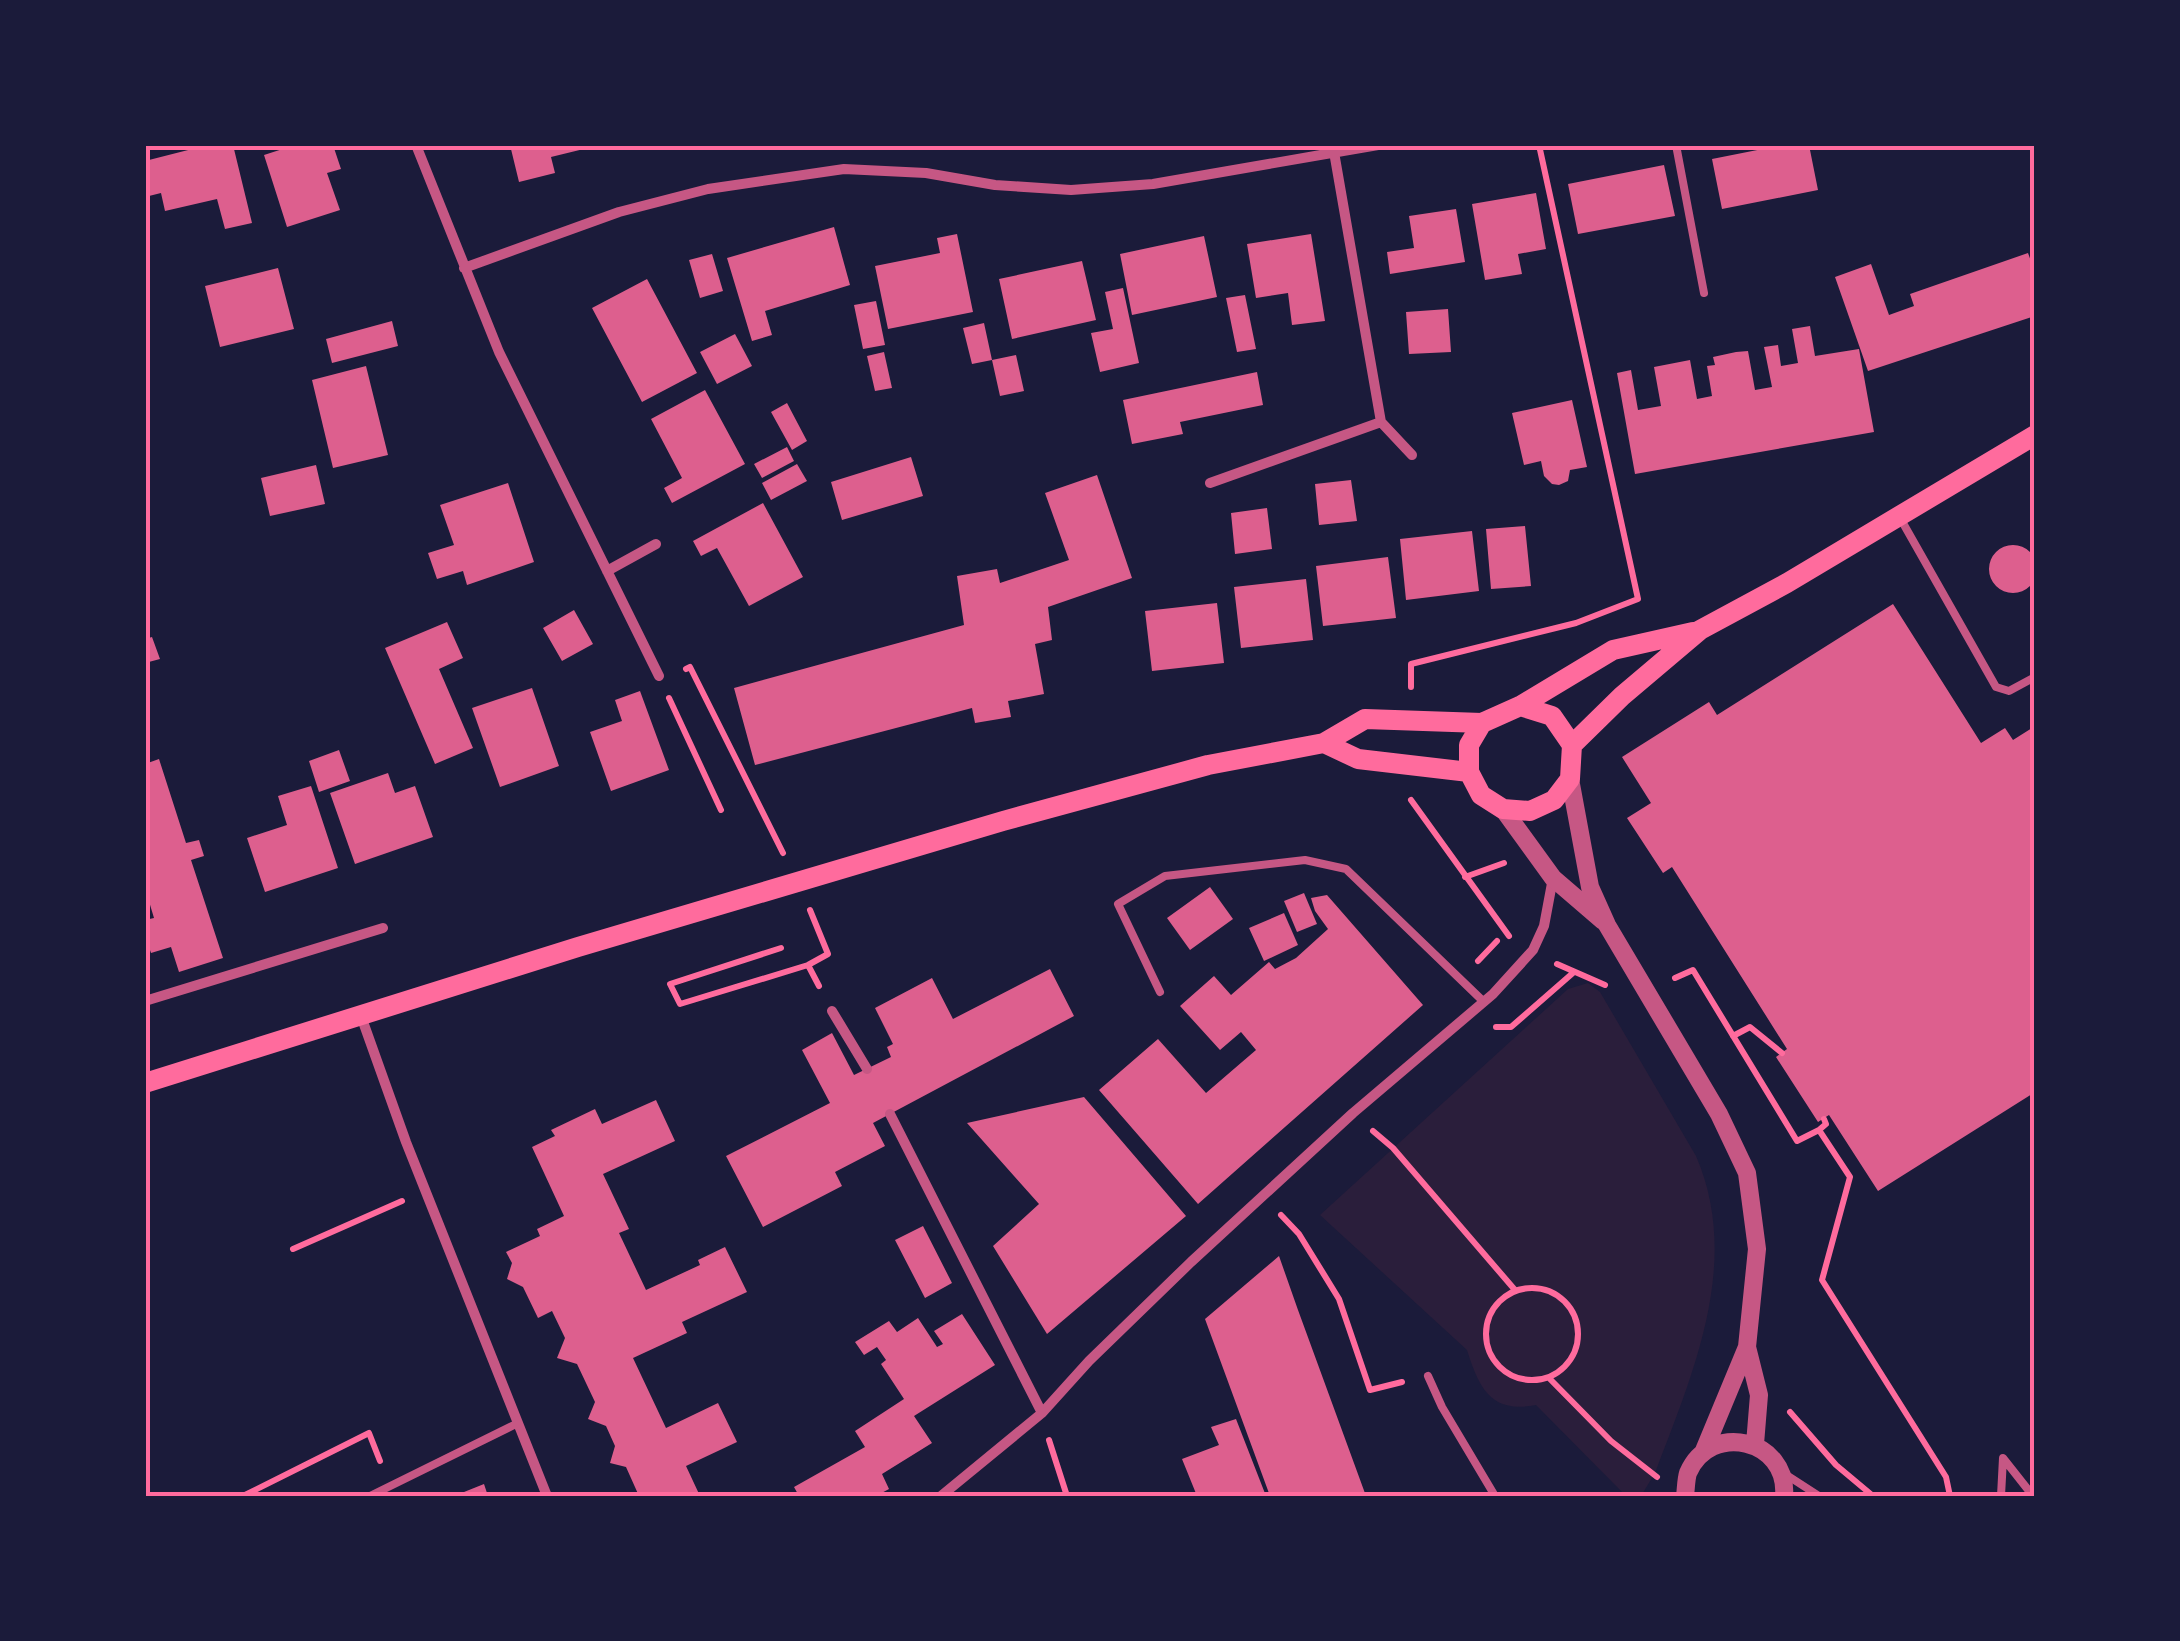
<svg xmlns="http://www.w3.org/2000/svg" width="2180" height="1641" viewBox="0 0 2180 1641" font-family="'Fira Sans',sans-serif">
	<rect width="100%" height="100%" fill="#1b1b3a"/>
	<path fill="#2a1e3b" d="M1588 983 1600 992 1696 1156C1742 1262 1693 1373 1655 1473L1641 1496H1626L1536 1405C1490 1414 1479 1387 1467 1350L1320 1215 1568 989Z"/>
	<path fill="#dd5f8e" d="M195 145H233L252 223 225 229 217 199 165 211 161 193 145 197V161L196 148Z
		M295 145H333L341 169 327 173 340 210 287 227 264 155Z
		M510 145H596V146L551 157 555 173 519 182Z
		M1783 145H1809L1818 190 1722 209 1712 159Z
		M1664 165 1675 216 1578 234 1568 184Z
		M1536 193 1546 249 1518 254 1522 274 1485 280 1472 204Z
		M1456 209 1465 262 1390 274 1387 252 1414 248 1409 216Z
		M834 227 850 285 765 311 772 335 752 341 727 258Z
		M957 234 973 312 888 329 875 266 940 253 937 238Z
		M1311 234 1325 321 1292 325 1288 293 1256 298 1247 244Z
		M1204 236 1217 297 1132 315 1120 254Z
		M2028 253 2035 272V316L1868 371 1835 277 1871 264 1889 315 1914 306 1910 294Z
		M712 254 723 291 700 298 689 260Z
		M1082 261 1096 320 1012 339 999 279Z
		M278 268 294 329 220 347 205 286Z
		M647 279 697 373 642 402 592 308Z
		M1123 288 1139 363 1100 372 1091 333 1113 329 1105 292Z
		M1245 295 1256 349 1237 352 1226 298Z
		M876 301 885 345 863 349 854 305Z
		M1448 309 1451 352 1409 354 1406 312Z
		M392 321 398 346 332 363 326 339Z
		M984 323 992 360 972 364 963 328Z
		M1810 326 1815 356 1859 349 1874 432 1635 474 1617 373 1631 370 1638 410 1661 406 1654 367 1690 360 1697 399 1712 396 1707 366 1715 365 1713 357 1736 352 1748 351 1755 390 1772 387 1764 347 1778 345 1781 366 1798 363 1792 329Z
		M735 334 752 366 717 384 700 352Z
		M884 352 892 388 875 391 867 356Z
		M1016 355 1024 391 1000 396 992 360Z
		M366 366 388 455 333 468 312 380Z
		M1257 372 1263 405 1180 422 1183 434 1132 444 1123 400Z
		M705 390 745 464 672 503 664 488 682 478 651 419Z
		M1572 400 1587 467 1570 470 1568 481 1559 485 1552 484 1544 476 1541 461 1524 465 1512 413Z
		M787 403 807 441 792 450 771 412Z
		M787 447 794 461 762 478 754 464Z
		M911 457 923 496 842 520 831 482Z
		M797 464 807 481 771 500 762 483Z
		M316 465 325 504 270 516 261 478Z
		M1097 475 1132 578 1048 607 1052 640 1035 644 1044 694 1008 701 1011 717 975 723 972 708 755 765 734 688 964 625 957 576 997 569 1000 583 1069 560 1045 493Z
		M1351 480 1357 521 1319 525 1315 484Z
		M508 483 534 562 467 585 463 571 437 579 428 553 454 545 440 505Z
		M763 503 803 577 749 606 717 548 701 556 693 541Z
		M1267 508 1272 549 1235 554 1231 513Z
		M1525 526 1531 586 1491 589 1486 529Z
		M1472 531 1479 591 1406 600 1400 539Z
		M1989 569a24 24 0 1 1 48 0a24 24 0 1 1-48 0Z
		M1388 557 1396 618 1323 626 1316 566Z
		M1306 579 1313 640 1241 648 1234 587Z
		M1217 603 1224 663 1152 671 1145 611Z
		M1893 604 1981 743 2005 728 2013 740 2035 726V1092L1878 1191 1829 1115 1818 1122 1776 1057 1787 1049 1672 867 1663 873 1627 818 1651 803 1622 757 1709 702 1717 715Z
		M574 610 593 644 562 661 543 628Z
		M447 622 463 658 439 669 473 748 435 764 385 648Z
		M152 637 160 659 145 663V639Z
		M532 688 559 766 500 787 472 708Z
		M640 691 669 770 611 791 590 732 622 721 615 700Z
		M339 750 350 781 319 792 309 761Z
		M159 759 186 843 199 840 204 856 191 860 223 958 179 972 171 947 151 953 145 935V920L154 918 145 888V764Z
		M388 773 395 793 415 786 433 837 355 864 330 793Z
		M311 786 338 868 265 892 247 838 287 825 278 796Z
		M1210 887 1233 919 1190 950 1167 918Z
		M1304 893 1317 924 1297 932 1284 901Z
		M1327 895 1423 1005 1198 1204 1099 1090 1158 1039 1206 1093 1242 1062 1256 1050 1241 1032 1220 1050 1180 1006 1214 976 1231 995 1269 962 1275 969 1296 958 1328 929 1315 911 1311 898Z
		M1284 913 1298 945 1264 961 1249 928Z
		M1050 969 1074 1016 873 1123 885 1146 835 1172 842 1186 763 1227 726 1156 830 1103 802 1050 832 1033 854 1075 891 1057 887 1047 893 1044 875 1008 932 978 953 1019Z
		M1084 1097 1186 1216 1047 1334 993 1246 1039 1204 967 1123Z
		M656 1100 675 1141 603 1174 629 1229 619 1233 646 1290 700 1265 698 1260 725 1247 747 1292 682 1322 687 1333 633 1358 666 1428 718 1403 737 1442 686 1466 700 1496H639L626 1467 610 1463 615 1446 606 1426 588 1419 595 1402 577 1364 557 1358 565 1338 552 1311 538 1318 523 1287 507 1279 512 1263 506 1252 540 1236 537 1229 564 1216 532 1147 555 1136 551 1130 595 1109 602 1124Z
		M923 1226 952 1283 925 1298 895 1240Z
		M1279 1256 1298 1310 1366 1496H1270L1205 1319Z
		M962 1314 995 1365 914 1416 932 1443 882 1474 889 1489 876 1496H799L794 1487 865 1447 855 1431 904 1399 881 1364 886 1360 877 1347 864 1355 855 1342 889 1321 897 1332 918 1318 937 1347 943 1344 934 1331Z
		M1236 1419 1266 1496H1197L1182 1459 1219 1445 1211 1427Z
		M484 1484 488 1496H454Z"/>
	<g fill="none" stroke-linecap="round" stroke-linejoin="round">
		<path stroke="#ff6b9d" stroke-width="6" d="M686 669 690 667 783 853
			M1411 687V664L1576 623 1638 599 1539 145
			M669 698 721 810
			M1411 800 1509 936
			M1465 877 1504 863
			M781 948 670 984 680 1004 808 965 828 954 810 910
			M1478 961 1497 941
			M1557 964 1605 985
			M808 965 819 986
			M1675 978 1693 970 1797 1141 1819 1130
			M1496 1027H1511L1574 972
			M1733 1036 1750 1027 1782 1053
			M1824 1119 1826 1124 1819 1130 1850 1177 1822 1280 1946 1477 1950 1496
			M1373 1131 1393 1148 1515 1290
			M1281 1215 1299 1234 1339 1299 1370 1390 1402 1382
			M293 1249 402 1201
			M1486 1334a46 46 0 1 1 92 0a46 46 0 1 1-92 0Z
			M1549 1378 1611 1441 1657 1477
			M1790 1412 1836 1465 1873 1496
			M1049 1440 1067 1496
			M243 1496 369 1433 380 1461"/>
		<path stroke="#c65784" stroke-width="8" d="M1676 145 1704 293
			M1899 516 1996 687 2009 691 2035 677
			M1160 992 1118 904 1165 876 1305 860 1346 869 1484 1002
			M1428 1376 1442 1407 1495 1496
			M1785 1474 1819 1496
			M370 1496 516 1424
			M2001 1496 2003 1458 2033 1496"/>
		<path stroke="#c65784" stroke-width="10" d="M416 145 499 352 659 676
			M464 268 619 212 708 189 844 169 926 173 995 185 1071 190 1153 184 1378 145
			M1381 422 1412 455
			M1210 483 1381 422 1334 152
			M607 571 656 544
			M145 1001 383 928
			M832 1011 867 1069
			M361 1016 406 1142 547 1496
			M890 1114 1042 1413
			M941 1496 1042 1413 1089 1361 1191 1262 1353 1113 1493 994 1533 950 1544 926 1553 878"/>
		<path stroke="#c65784" stroke-width="18" d="M1570 779 1590 887 1607 925 1719 1114 1747 1173 1757 1249 1747 1347 1759 1395 1755 1444
			M1503 809 1553 878 1603 921
			M1703 1453 1747 1347
			M1685 1496C1686 1489 1686 1479 1688 1473 1710 1421 1789 1439 1784 1496"/>
		<path stroke="#ff6b9d" stroke-width="20" d="M1520 706 1552 716 1572 745 1570 779 1554 800 1530 811 1503 809 1481 795 1469 772V745L1482 723 1520 706 1613 650 1693 632
			M1324 743 1358 759 1469 772
			M1572 745 1622 696 1700 630 1787 583 2035 435
			M145 1083 578 947 1003 821 1208 765 1324 743 1365 719 1482 723"/>
	</g>
	<rect width="2180" height="1641" fill="none" stroke="#1b1b3a" stroke-width="295"/>
	<rect x="148" y="148" width="1884" height="1346" fill="none" stroke="#ff6b9d" stroke-width="4"/>
</svg>
